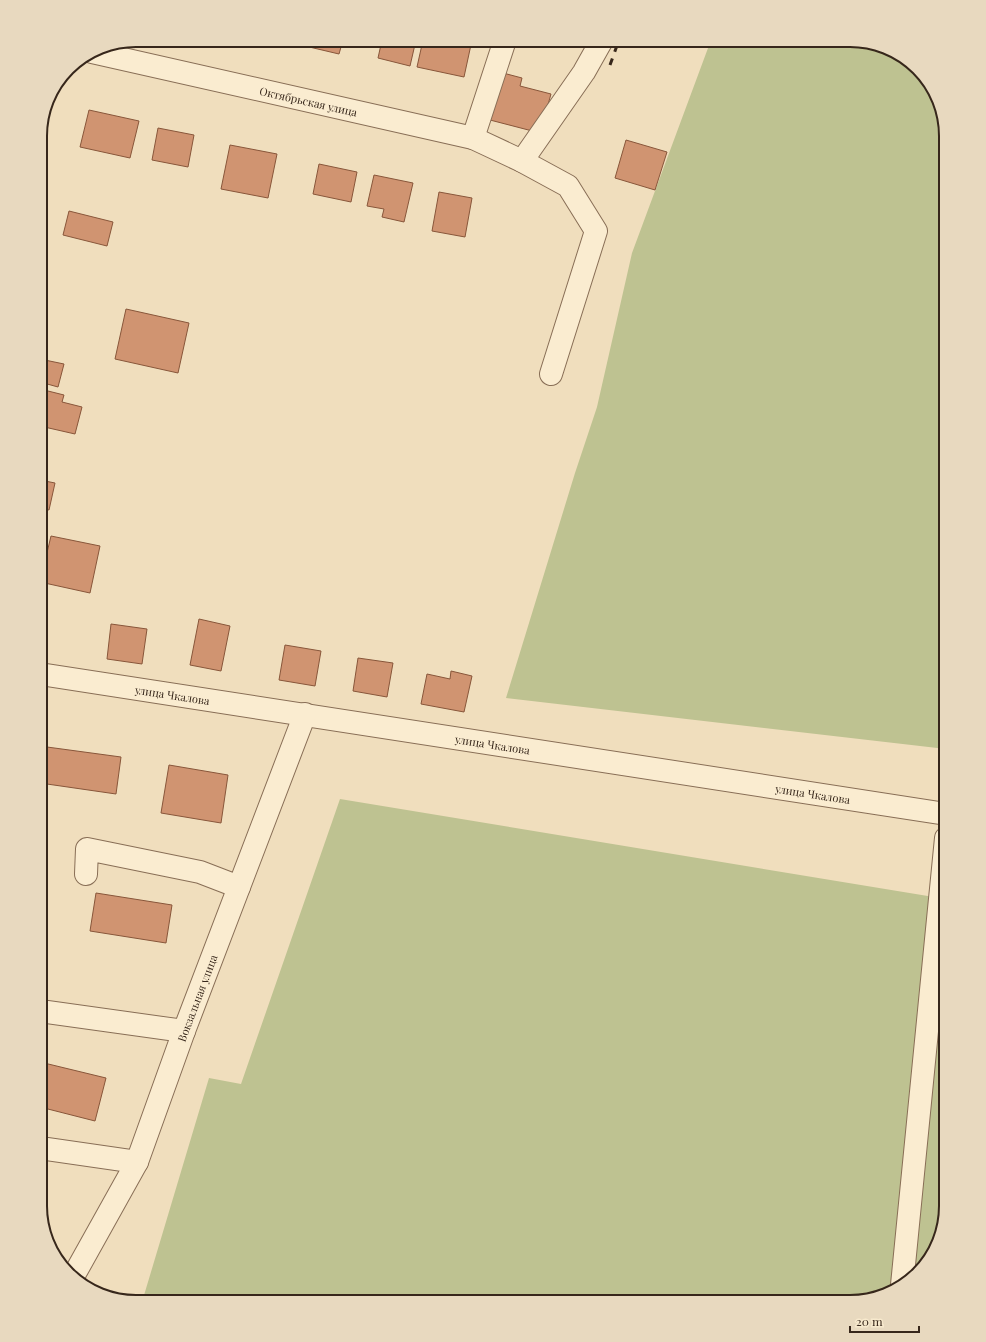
<svg xmlns="http://www.w3.org/2000/svg" width="986" height="1342" viewBox="0 0 986 1342" font-family="'Playfair Display',serif">
	<rect width="100%" height="100%" fill="#f0debd"/>
	<path fill="#bec291" d="M711 40H856L898 53 933 88 946 136V749L506 698 575 473 597 407 632 253Z
		M340 799 946 899V1206L933 1254 898 1289 850 1302H142L209 1078 241 1084Z"/>
	<path fill="#d09471" stroke="#88563a" d="M307 40H343L339 54 305 46Z
		M382 40H416L410 66 378 58Z
		M423 40H472L464 77 417 67Z
		M503 73 522 78 520 86 551 94 540 133 490 120Z
		M89 110 139 121 130 158 80 147Z
		M158 128 194 135 188 167 152 160Z
		M626 140 667 152 655 190 615 178Z
		M230 145 277 154 268 198 221 189Z
		M319 164 357 172 351 202 313 194Z
		M374 175 413 183 404 222 382 217 384 209 367 206Z
		M439 192 472 198 465 237 432 231Z
		M69 211 113 222 107 246 63 235Z
		M126 309 189 323 178 373 115 359Z
		M40 359 64 364 58 387 40 382Z
		M40 389 64 395 62 402 82 407 75 434 40 426Z
		M40 480 55 483 49 510 40 508Z
		M51 536 100 546 90 593 40 582Z
		M199 619 230 626 221 671 190 665Z
		M111 624 147 629 142 664 107 659Z
		M285 645 321 651 315 686 279 680Z
		M358 658 393 663 387 697 353 691Z
		M451 671 472 676 464 712 421 704 427 674 450 679Z
		M47 747 121 757 116 794 40 783V769L44 770Z
		M169 765 228 775 221 823 161 813Z
		M96 893 172 905 166 943 90 931Z
		M40 1062 106 1078 95 1121 40 1107Z"/>
	<g fill="none" stroke-linecap="round" stroke-linejoin="round">
		<defs>
			<g id="minor">
				<path id="s1" d="M92 52 473 138 522 161"/>
				<path d="M473 138 505 40"/>
				<path d="M551 374 596 231 568 186 522 161 584 72 602 40"/>
				<path id="s2" d="M40 674 946 814"/>
				<path d="M86 874 87 849 200 872 239 887"/>
				<path d="M40 1011 184 1031"/>
				<path d="M40 1148 137 1162"/>
				<path id="s3" d="M74 1275 137 1162 184 1031 305 714"/>
				<path d="M902 1285 946 838"/>
			</g>
		</defs>
		<use href="#minor" stroke="#886e56" stroke-width="24"/>
		<use href="#minor" stroke="#faecd0" stroke-width="22"/>
		<path stroke="#37271b" stroke-width="3" stroke-dasharray="7 7" stroke-linecap="butt" d="M610 65 619 40"/>
	</g>
	<g text-anchor="middle" dominant-baseline="central" stroke-width="4" stroke-linejoin="round" paint-order="stroke">
		<g font-size="11" fill="#37271b" stroke="#f7e9cd">
			<text stroke="none"><textPath href="#s1" startOffset="222">Октябрьская улица</textPath></text>
			<text stroke="none"><textPath href="#s2" startOffset="134">улица Чкалова</textPath></text>
			<text stroke="none"><textPath href="#s2" startOffset="458">улица Чкалова</textPath></text>
			<text stroke="none"><textPath href="#s2" startOffset="782">улица Чкалова</textPath></text>
			<text stroke="none"><textPath href="#s3" startOffset="304">Вокзальная улица</textPath></text>
		</g>
	</g>
	<path d="M0 0H986V1342H0ZM136 47H850A89 89 0 0 1 939 136V1206A89 89 0 0 1 850 1295H136A89 89 0 0 1 47 1206V136A89 89 0 0 1 136 47Z" fill="#e8d9bf" fill-rule="evenodd"/>
	<path fill="none" stroke="#37271b" stroke-width="2" d="M136 47H850A89 89 0 0 1 939 136V1206A89 89 0 0 1 850 1295H136A89 89 0 0 1 47 1206V136A89 89 0 0 1 136 47Z"/>
	<path d="M850 1326v6h69v-6" fill="none" stroke="#37271b" stroke-width="2"/>
	<text x="856" y="1326" font-size="12" fill="#37271b" stroke="#f7e9cd" stroke-width="3" paint-order="stroke">20 m</text>
</svg>
